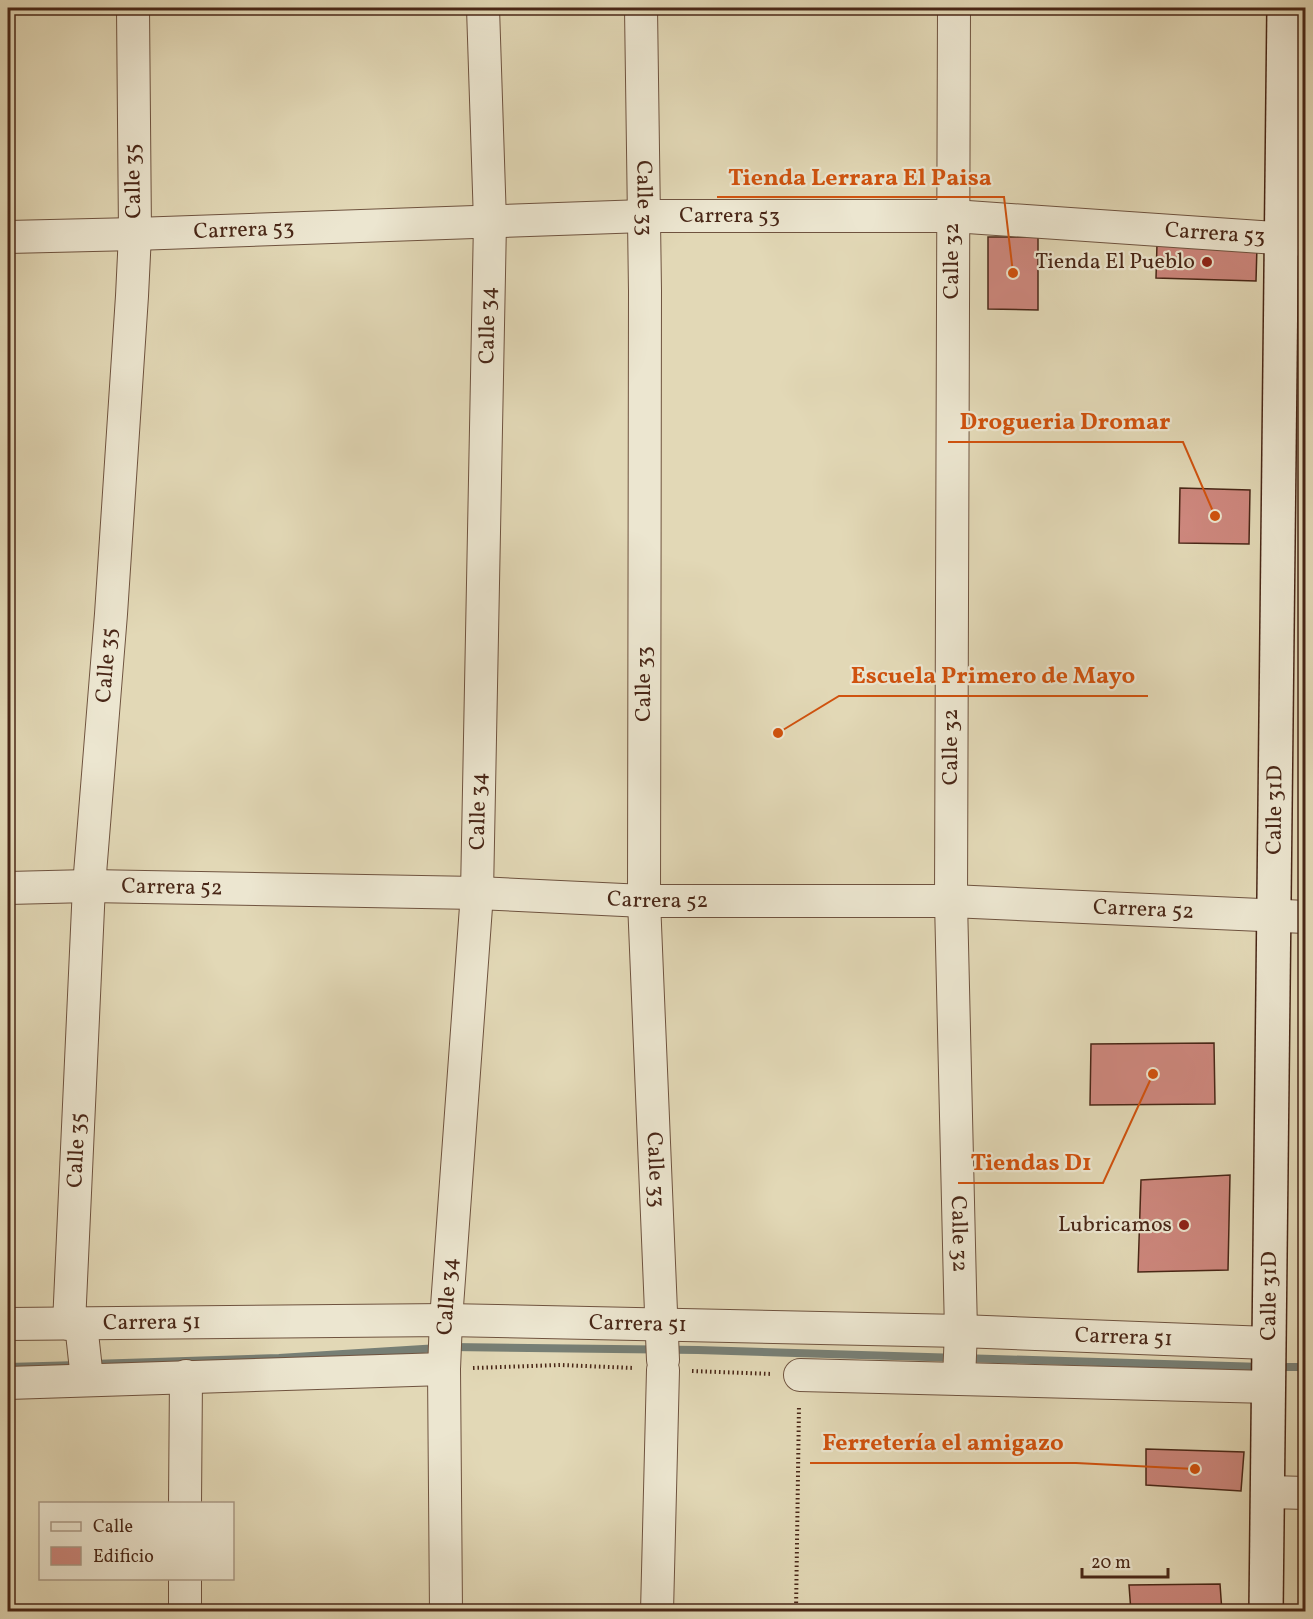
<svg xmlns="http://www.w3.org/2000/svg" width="1313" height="1619" viewBox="0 0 1313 1619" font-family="Vollkorn,serif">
	<rect width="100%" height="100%" fill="#e2d8b6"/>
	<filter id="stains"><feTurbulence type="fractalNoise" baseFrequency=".00333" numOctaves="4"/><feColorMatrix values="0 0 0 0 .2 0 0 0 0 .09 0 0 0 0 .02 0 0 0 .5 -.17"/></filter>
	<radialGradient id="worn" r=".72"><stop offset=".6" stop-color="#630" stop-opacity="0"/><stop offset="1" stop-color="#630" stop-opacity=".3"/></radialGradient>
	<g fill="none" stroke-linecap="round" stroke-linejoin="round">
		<path stroke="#777f75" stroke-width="8" d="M451 1347 698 1350 1263 1367
			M92 1364 279 1358 439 1348
			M8 1367 79 1365
			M1276 1367H1306"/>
	</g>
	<path fill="#cd877d" stroke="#492717" stroke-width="1.5" d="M988 237H1038V310L988 309Z
		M1157 244 1257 246 1256 281 1156 278Z
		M1180 488 1250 490 1249 544 1179 543Z
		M1214 1043 1215 1104 1090 1105 1091 1044Z
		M1230 1175 1228 1270 1138 1272 1141 1180Z
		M1146 1449 1244 1452 1241 1491 1146 1485Z
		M1220 1584 1222 1612H1131L1129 1585Z"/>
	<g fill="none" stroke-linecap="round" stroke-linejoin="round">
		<defs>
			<g id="street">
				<path id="s1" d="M641 8 645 291 644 901 663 1360"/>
				<path id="s2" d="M954 8 951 901 961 1331 959 1379"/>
				<path id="s3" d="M8 237 135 234 644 216H953L1306 240"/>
				<path id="s4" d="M8 888 89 886 477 893 644 901H951L1306 917"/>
				<path id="s5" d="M8 1324 446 1320 961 1331 1268 1343"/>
				<path id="s6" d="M69 1324 89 886 111 614 132 296 135 234 133 8"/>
				<path d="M81 1324 87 1379"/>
				<path d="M800 1375 1269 1387"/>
				<path d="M8 1383 444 1369"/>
				<path d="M1267 1492 1306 1493"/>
				<path d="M185 1504 186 1376"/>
				<path d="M185 1612V1578"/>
				<path id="s7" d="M446 1612 444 1369 446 1320 477 893 490 222 483 8"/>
				<path d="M657 1612 663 1370"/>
			</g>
			<g id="secondary">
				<path id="s8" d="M1266 1612 1284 8"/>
			</g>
		</defs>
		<use href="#street" stroke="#6f533f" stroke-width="34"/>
		<use href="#secondary" stroke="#492717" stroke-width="36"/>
		<path stroke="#492717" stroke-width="4" stroke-dasharray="1.5 3" stroke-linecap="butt" d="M473 1368 560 1365 634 1368
			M692 1371 772 1374
			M796 1612 799 1405"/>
		<use href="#street" stroke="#ece6d0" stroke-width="32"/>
		<use href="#secondary" stroke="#ece6d0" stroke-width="33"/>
	</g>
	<g fill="#8f2418" stroke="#ece6d0" stroke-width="2">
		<circle cx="1207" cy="262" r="6"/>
		<circle cx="1184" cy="1225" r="6"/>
	</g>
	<g text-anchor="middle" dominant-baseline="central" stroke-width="4.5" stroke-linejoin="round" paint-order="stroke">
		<g font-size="22" fill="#492717" stroke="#ece6d0">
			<text transform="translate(134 181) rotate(-91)">Calle 35</text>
			<text stroke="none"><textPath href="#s1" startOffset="190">Calle 33</textPath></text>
			<text stroke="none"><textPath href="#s3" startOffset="722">Carrera 53</textPath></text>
			<text stroke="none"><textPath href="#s3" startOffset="236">Carrera 53</textPath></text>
			<text stroke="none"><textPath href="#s3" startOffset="1208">Carrera 53</textPath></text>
			<text transform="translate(952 261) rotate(-90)">Calle 32</text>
			<text stroke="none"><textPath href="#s7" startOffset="1288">Calle 34</textPath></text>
			<text stroke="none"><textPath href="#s6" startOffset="660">Calle 35</textPath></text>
			<text transform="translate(644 684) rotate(-90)">Calle 33</text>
			<text transform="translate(951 747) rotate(-90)">Calle 32</text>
			<text stroke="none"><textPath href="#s7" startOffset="802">Calle 34</textPath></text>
			<text stroke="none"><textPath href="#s8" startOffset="802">Calle 31D</textPath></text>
			<text stroke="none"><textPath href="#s4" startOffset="164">Carrera 52</textPath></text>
			<text stroke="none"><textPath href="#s4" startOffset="650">Carrera 52</textPath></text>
			<text stroke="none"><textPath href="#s4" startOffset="1136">Carrera 52</textPath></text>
			<text stroke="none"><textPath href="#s6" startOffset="174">Calle 35</textPath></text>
			<text stroke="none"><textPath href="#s1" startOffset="1162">Calle 33</textPath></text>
			<text stroke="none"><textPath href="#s2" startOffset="1226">Calle 32</textPath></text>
			<text stroke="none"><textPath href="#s7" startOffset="316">Calle 34</textPath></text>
			<text stroke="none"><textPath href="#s8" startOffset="316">Calle 31D</textPath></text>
			<text stroke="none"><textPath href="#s5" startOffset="144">Carrera 51</textPath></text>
			<text stroke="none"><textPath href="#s5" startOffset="630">Carrera 51</textPath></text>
			<text stroke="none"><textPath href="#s5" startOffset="1116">Carrera 51</textPath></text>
		</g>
		<g font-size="22" fill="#492717" stroke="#ece6d0" text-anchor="end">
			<text x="1195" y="262">Tienda El Pueblo</text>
			<text x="1172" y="1225">Lubricamos</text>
		</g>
	</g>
	<path fill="none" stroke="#d0520e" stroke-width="2" d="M1013 273L1004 197H717M1215 516L1183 442H948M778 733L839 696H1148M1153 1074L1103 1183H958M1195 1469L1076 1463H810"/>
	<g fill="#d0520e" stroke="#ece6d0" stroke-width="2">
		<circle cx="1013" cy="273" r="6"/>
		<circle cx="1215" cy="516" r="6"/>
		<circle cx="778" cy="733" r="6"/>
		<circle cx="1153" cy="1074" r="6"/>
		<circle cx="1195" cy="1469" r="6"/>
	</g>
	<g font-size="24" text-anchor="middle" font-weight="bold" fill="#d0520e" stroke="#ece6d0" stroke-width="4.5" stroke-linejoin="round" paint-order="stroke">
		<text x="860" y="185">Tienda Lerrara El Paisa</text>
		<text x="1065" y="429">Drogueria Dromar</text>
		<text x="993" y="683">Escuela Primero de Mayo</text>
		<text x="1031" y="1170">Tiendas D1</text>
		<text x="943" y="1450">Ferretería el amigazo</text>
	</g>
	<rect width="1313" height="1619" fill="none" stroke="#e2d8b6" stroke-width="30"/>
	<rect x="9" y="9" width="1295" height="1601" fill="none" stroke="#492717" stroke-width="3"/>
	<rect x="15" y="15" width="1283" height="1589" fill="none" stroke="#492717" stroke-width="1.5"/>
	<rect x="39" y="1502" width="195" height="78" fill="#ece6d0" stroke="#ab9a86" stroke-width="1.5"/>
	<rect x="51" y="1522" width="30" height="9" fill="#ece6d0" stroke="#ab9a86" stroke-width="1.5"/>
	<text x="93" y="1532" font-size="18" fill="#492717">Calle</text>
	<rect x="51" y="1547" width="30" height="18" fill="#cd877d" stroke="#ab9a86" stroke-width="1.5"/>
	<text x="93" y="1562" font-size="18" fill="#492717">Edificio</text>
	<path d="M1082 1568v9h86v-9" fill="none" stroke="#492717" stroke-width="3"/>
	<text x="1091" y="1568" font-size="18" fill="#492717" stroke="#ece6d0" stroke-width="4.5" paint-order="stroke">20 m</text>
	<rect width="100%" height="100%" filter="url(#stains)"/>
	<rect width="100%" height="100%" fill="url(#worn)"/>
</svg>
